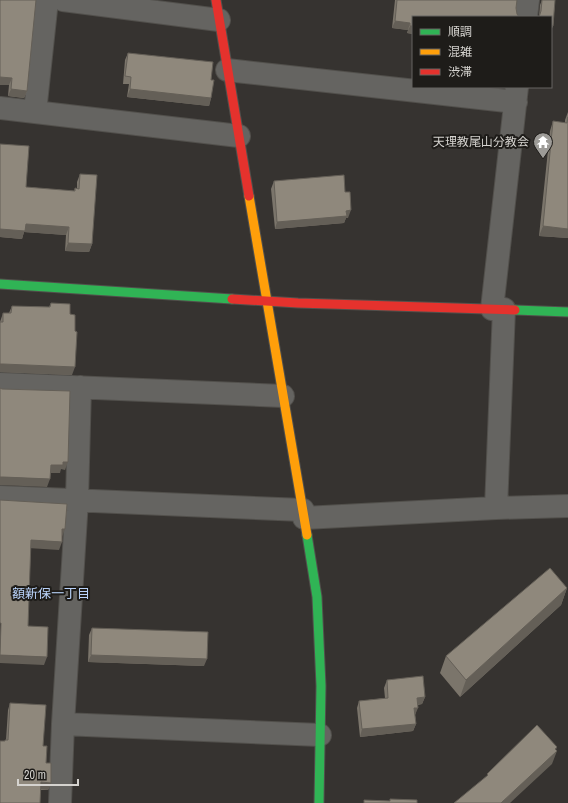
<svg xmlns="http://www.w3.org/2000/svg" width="568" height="803" viewBox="0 0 568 803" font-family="'Archivo Narrow','Noto Sans JP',sans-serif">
	<rect width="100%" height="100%" fill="#363330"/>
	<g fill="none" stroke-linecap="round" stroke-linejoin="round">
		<defs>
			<path id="street" d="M63 0 219 20
				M526 17 528 0
				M227 70 516 102
				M0 108 239 136
				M35 112 47 0
				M492 309 517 87
				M0 384 283 396
				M0 497 303 510
				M496 508 504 309
				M304 518 496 508 568 506
				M63 724 320 735
				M60 803 63 724 77 500 80 387"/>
			<path id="fast" d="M0 284 232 299
				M515 310 568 312
				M307 535 317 597 321 686 319 803"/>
			<path id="slow" d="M249 196 307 535"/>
			<path id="jam" d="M216 0 249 196
				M232 299 298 303 515 310"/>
		</defs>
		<use href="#street" stroke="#52504c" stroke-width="24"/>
		<use href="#fast" stroke="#52504c" stroke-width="11"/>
		<use href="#slow" stroke="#52504c" stroke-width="11"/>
		<use href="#jam" stroke="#52504c" stroke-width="11"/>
		<use href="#street" stroke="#656461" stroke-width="22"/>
		<use href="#fast" stroke="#30b455" stroke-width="9"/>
		<use href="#slow" stroke="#ff9f0a" stroke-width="9"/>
		<use href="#jam" stroke="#e5322d" stroke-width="9"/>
	</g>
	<path fill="#7b756b" d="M0 0 27 91 24 98 8 96 9 85H0Z
		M395 0H517L516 8 517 14 413 17V34L407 33 408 30 392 28Z
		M542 0H555L553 26 551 31V17H539L540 5Z
		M128 53 211 80V98L209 106 127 97 129 84H123L125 60Z
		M568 112V238L539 236 550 131 553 121 565 123V120Z
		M0 144 26 187 74 191 75 188 77 189V182L80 174 92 244 89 252 65 251 66 235 24 232 22 239 0 237Z
		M274 181 348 218H346L344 223 275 229 271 189Z
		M51 303 70 314 72 375 0 372V322L3 313H9L12 306 49 307Z
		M567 588 561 605 460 697 440 673 446 656Z
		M92 628 204 666 88 662 89 635Z
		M387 680 425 697 422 704 418 705 415 715 416 724 413 731 360 737 357 708 359 701 385 698 384 688Z
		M10 703 43 746 46 763 51 783 48 790H41L5 741 6 740 8 710Z"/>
	<path fill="#645f57" d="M395 21 410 23 408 30 392 28Z
		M410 26H413V34L407 33Z
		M0 77 12 78 9 85H0Z
		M11 89 27 91 24 98 8 96Z
		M130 89 211 98 209 106 127 97Z
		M351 210 348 218H346L344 223 275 229 277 222Z
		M26 224 69 227 66 235 24 232 22 239 0 237V229Z
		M543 226 568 229V238L539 236Z
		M68 243 92 244 89 252 65 251Z
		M0 364H3L75 367 72 375 0 372Z
		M63 462H68L65 470 61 469 60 473H48L51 465Z
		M0 477H3L50 479 47 487 0 485Z
		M62 529H65L62 537H59Z
		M31 540 62 542 59 550 28 548Z
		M567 588 561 605 460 697 466 680Z
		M0 655 47 657 44 665 0 663Z
		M91 655 207 659 204 666 88 662Z
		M425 697 422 704 414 705 417 698Z
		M414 708H418L415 715Z
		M416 724 413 731 360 737 362 729Z
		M557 747 555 753 557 751 552 764 510 803H501Z
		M41 782 51 783 48 790 39 789Z"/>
	<path fill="#8f887c" stroke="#645f57" d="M0 0H36L27 91 11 89 12 78 0 77Z
		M397 0H517L516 8 517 14 519 17H413V26H410V23L395 21Z
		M542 0H555L553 26H551V17H539L541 11Z
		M128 53 213 62 211 80H214L211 98 130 89 131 77 125 76Z
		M568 117V229L543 226 553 121 567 123Z
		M0 144 29 146 26 187 75 191V188L79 189 80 174 97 175 92 244 68 243 69 227 26 224 25 231 0 229Z
		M344 175 345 192H350L351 210 346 211 347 216 277 222 274 181Z
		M51 303 70 304V314L75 315V331L77 332 75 367 3 364H0V322H3V313H11L12 306 50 307Z
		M0 388 2 389 70 391 68 462H63V465H51L50 479 3 477H0Z
		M0 500 67 504 65 529H62V542L31 540 28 626 48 627 47 657 0 655 1 623H0Z
		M550 568 567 588 466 680 446 656Z
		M92 628 208 632 207 659 91 655Z
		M423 676 425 697 417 698 418 708H414L416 724 362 729 359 701 388 698 387 680Z
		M10 703 46 705 43 746H47L46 763H51V783L41 782 40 803H0V741H5V740H8Z
		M537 725 557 747 555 749 557 751 501 803H454L488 775 487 774Z
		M390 799 417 800V803H364V800L390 801Z"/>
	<defs>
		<symbol id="temple-pin" viewBox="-11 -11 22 30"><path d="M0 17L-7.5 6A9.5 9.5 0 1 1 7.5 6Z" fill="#9d9b97" stroke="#1e1c19"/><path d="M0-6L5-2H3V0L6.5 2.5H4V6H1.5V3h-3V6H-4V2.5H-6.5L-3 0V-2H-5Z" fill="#fff"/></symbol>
	</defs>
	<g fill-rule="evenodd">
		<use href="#temple-pin" x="532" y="131" width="22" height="30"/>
	</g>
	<g text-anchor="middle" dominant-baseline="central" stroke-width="4" stroke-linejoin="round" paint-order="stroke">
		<g font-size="12" fill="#d5d3cf" stroke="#1e1c19" text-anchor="end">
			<text x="529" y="142">天理教尾山分教会</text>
		</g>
		<g font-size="13" fill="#b8d1f8" stroke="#1e1c19">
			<text x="51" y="593">額新保一丁目</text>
		</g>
	</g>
	<rect x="412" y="16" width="140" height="72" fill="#1e1c19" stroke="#676562"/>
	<rect x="420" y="29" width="20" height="6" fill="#30b455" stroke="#676562"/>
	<text x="448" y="36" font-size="12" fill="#d5d3cf">順調</text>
	<rect x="420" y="49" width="20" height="6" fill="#ff9f0a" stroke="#676562"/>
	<text x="448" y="56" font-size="12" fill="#d5d3cf">混雑</text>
	<rect x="420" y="69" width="20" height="6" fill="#e5322d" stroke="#676562"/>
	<text x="448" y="76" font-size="12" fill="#d5d3cf">渋滞</text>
	<path d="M18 779v6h60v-6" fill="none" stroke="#d5d3cf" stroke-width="2"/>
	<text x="24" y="779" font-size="12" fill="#d5d3cf" stroke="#1e1c19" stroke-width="3" paint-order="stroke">20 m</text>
</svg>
